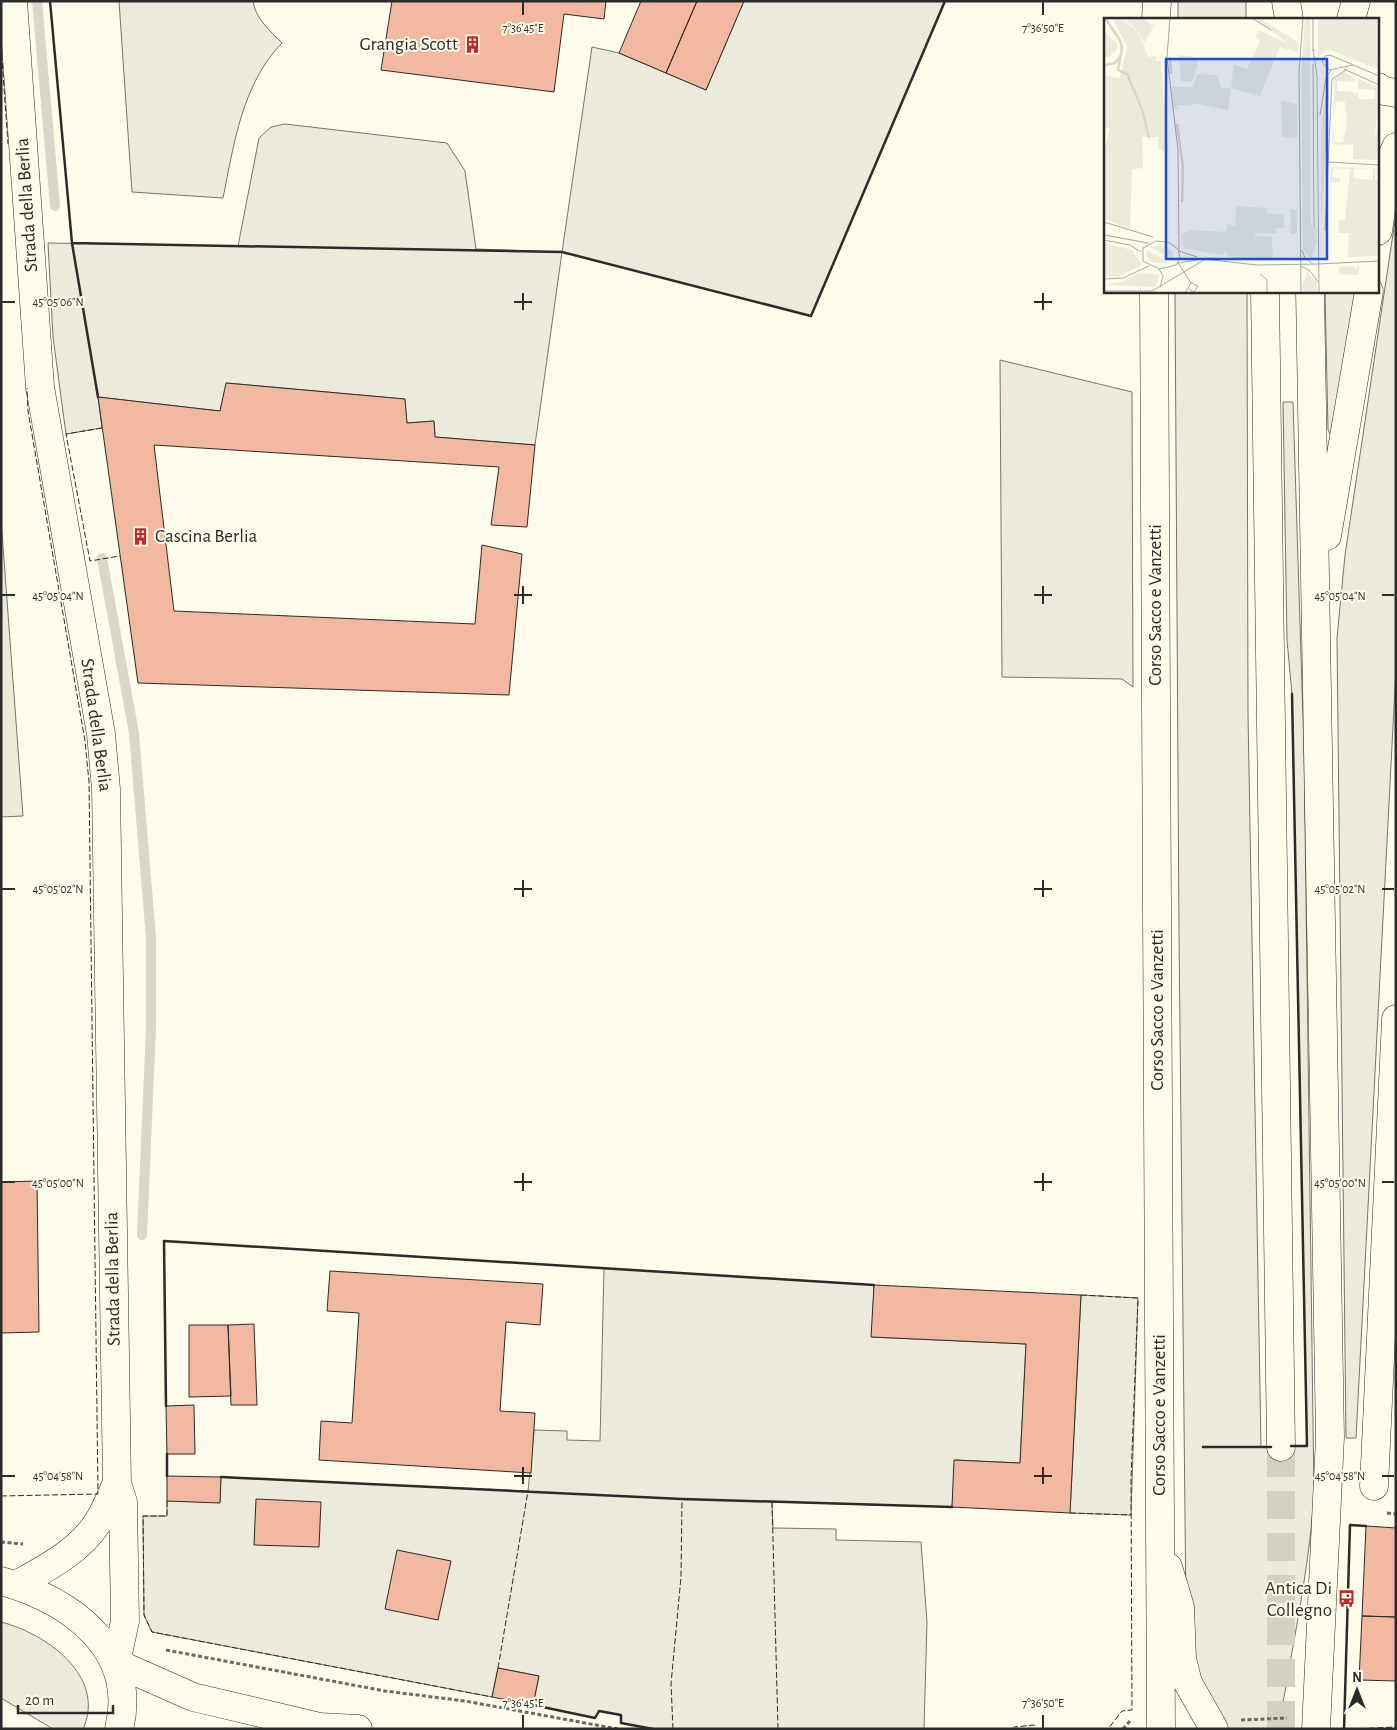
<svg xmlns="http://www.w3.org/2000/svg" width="1397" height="1730" viewBox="0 0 1397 1730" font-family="'Alegreya Sans',sans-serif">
	<rect width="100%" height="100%" fill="#fdfbea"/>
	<path fill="#ecebdb" stroke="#74746e" d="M119 1H253C255 18 270 31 282 43 242 84 234 144 223 198L132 192Z
		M744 1H945L811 316 562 252 535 445 435 437 434 421 407 423 404 399 227 383 220 411 98 397 102 428 66 434 53 337 48 243 238 246 259 138 271 127 285 124 447 143 465 171 476 249 562 252 592 47 619 53 706 90Z
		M1178 1H1246V19H1178Z
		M1396 214V669L1356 1438H1346L1337 638 1345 555Z
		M1175 291H1247L1248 714 1261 1447 1307 1446 1292 694 1287 640 1283 402H1293L1304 750 1314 1496C1310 1553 1300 1608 1290 1663 1286 1684 1284 1713 1270 1729H1229L1227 1727 1195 1672 1186 1613 1179 932Z
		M1325 291H1356L1334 435 1330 434 1328 430Z
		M1000 360 1132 392 1133 687 1122 679 1002 677Z
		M1 519 23 816 1 817Z
		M604 1268 874 1285 872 1337 1026 1344 1020 1463 955 1460 952 1507 772 1502 773 1528 836 1529V1540L921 1542 927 1622 924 1729H653L621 1723 620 1715 599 1711 595 1718 533 1705 539 1676 498 1668 492 1697 152 1632 144 1615 143 1516H167V1501L220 1502 221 1477 528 1491 534 1430 567 1431V1440L600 1441Z
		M1081 1295 1138 1298 1131 1515 1070 1513Z
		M1 1622C45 1633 107 1676 83 1729H53L1 1698Z"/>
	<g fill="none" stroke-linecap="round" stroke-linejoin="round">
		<path stroke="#d8d7c9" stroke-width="10" d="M37 1 55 206
			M102 558 134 733 151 938V1028L142 1235"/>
	</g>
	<path fill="#f2b8a0" stroke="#2b2b2b" d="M392 1H606L604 19 564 14 554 92 381 70Z
		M641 1H697L666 73 619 53Z
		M697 1H744L706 90 666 73Z
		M226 383 405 399 407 423 434 421 435 437 535 445 527 527 491 525 499 467 154 445 174 611 475 624 482 545 522 554 509 695 138 683 98 397 220 411Z
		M37 1181 39 1332 1 1333V1182Z
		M330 1271 543 1284 540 1325 506 1322 500 1411 535 1413 531 1473 319 1460 321 1421 352 1423 359 1313 327 1311Z
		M874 1285 1081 1295 1070 1513 952 1507 954 1460 1020 1463 1026 1344 871 1337Z
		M254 1324 257 1405H231L228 1325Z
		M189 1325H228L231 1396 189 1397Z
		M194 1405 195 1454H167L166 1406Z
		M167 1476 221 1477 220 1503 167 1501Z
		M256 1499 321 1502 319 1547 254 1545Z
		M1366 1526 1396 1528V1617L1362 1616Z
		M397 1550 451 1561 438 1620 385 1609Z
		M1362 1616 1396 1617V1681L1359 1680Z
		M498 1668 539 1676 533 1705 492 1697Z"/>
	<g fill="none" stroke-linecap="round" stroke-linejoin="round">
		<path stroke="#d3d1c4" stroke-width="28" stroke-dasharray="28 14" stroke-linecap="butt" d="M1281 1729V1447"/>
		<defs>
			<path id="minor" d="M13 1 40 387 101 734 106 789 117 1483 123 1502 125 1621 116 1663
				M1351 19 1356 1
				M1378 87 1384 91 1396 93
				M1374 1486 1396 1019
				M16 1585C45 1569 80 1551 98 1522 106 1510 111 1495 117 1483"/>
			<path id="major" d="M1286 1 1289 19
				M1156 19 1157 1
				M1378 231 1387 169 1396 147
				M1154 291 1161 1729
				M1265 291 1281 1447
				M1310 291 1330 1437 1316 1729
				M1327 536 1369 291
				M1168 1567 1180 1607 1182 1659 1188 1683 1214 1729
				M1 1581C70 1600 139 1649 119 1729
				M116 1663 193 1697 320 1727
				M303 1728 320 1727 358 1729"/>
		</defs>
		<use href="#minor" stroke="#2b2b2b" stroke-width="29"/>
		<use href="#major" stroke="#2b2b2b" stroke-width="29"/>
		<path stroke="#6a6964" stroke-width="3" stroke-dasharray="4 2.5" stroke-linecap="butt" d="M1387 1513 1396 1514
			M1 1542 23 1544
			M166 1650 385 1691 465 1701 618 1729
			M1241 1720 1287 1718
			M1123 1729 1130 1721"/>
		<use href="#minor" stroke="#fdfbea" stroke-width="28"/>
		<use href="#major" stroke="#fdfbea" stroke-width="28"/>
		<path stroke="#2b2b2b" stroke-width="1" stroke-dasharray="6 2.5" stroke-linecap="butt" d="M1 46 8 144
			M102 428 66 434 90 561 120 556
			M1081 1295 1138 1298 1131 1479 1132 1710 1122 1711 1108 1729
			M1 1496 98 1494 89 782 85 741 28 411 27 388
			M167 1501V1516H143L144 1615 152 1632 492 1697
			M772 1502 778 1729
			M1070 1513 1131 1515
			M498 1668 528 1491
			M673 1729 671 1684 681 1577 682 1499
			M1014 1729V1727L1034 1725V1729
			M1352 1729 1396 1727"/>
		<path stroke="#2b2b2b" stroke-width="2.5" d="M50 1 72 243 98 397
			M72 243 562 252 811 316 945 1
			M166 1406 164 1241 874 1285
			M1291 1446H1307L1292 694
			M1203 1447H1271
			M167 1454V1476
			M221 1477 682 1499 952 1507
			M533 1705 595 1718 599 1711 621 1715V1723L653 1729
			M1344 1729 1350 1525 1366 1526"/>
	</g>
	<path fill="none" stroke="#2b2b2b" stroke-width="2" d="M523 2V15M1043 2V15M523 293V310M1043 293V310M2 302H15M514 302H532M1034 302H1052M523 586V604M1043 586V604M2 595H15M514 595H532M1034 595H1052M1382 595H1394M523 880V897M1043 880V897M2 889H15M514 889H532M1034 889H1052M1382 889H1394M523 1173V1191M1043 1173V1191M2 1182H15M514 1182H532M1034 1182H1052M1382 1182H1394M523 1467V1484M1043 1467V1484M2 1476H15M514 1476H532M1034 1476H1052M1382 1476H1394M523 1715V1728M1043 1715V1728"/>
	<defs>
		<symbol id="building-bare" viewBox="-9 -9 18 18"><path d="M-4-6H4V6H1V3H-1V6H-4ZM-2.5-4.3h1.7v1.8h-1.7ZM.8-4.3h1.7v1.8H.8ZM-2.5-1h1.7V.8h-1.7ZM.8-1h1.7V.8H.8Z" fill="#c62828" stroke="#fdfbea" stroke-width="2.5" paint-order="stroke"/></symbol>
		<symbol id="bus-bare" viewBox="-9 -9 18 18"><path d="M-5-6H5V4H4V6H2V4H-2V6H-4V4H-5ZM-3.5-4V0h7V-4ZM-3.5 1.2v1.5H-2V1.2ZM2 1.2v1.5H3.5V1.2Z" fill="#c62828" stroke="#fdfbea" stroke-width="2.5" paint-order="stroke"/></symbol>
	</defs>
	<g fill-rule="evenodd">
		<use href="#building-bare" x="460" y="32" width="25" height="25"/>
		<use href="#building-bare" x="128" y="524" width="25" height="25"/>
		<use href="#bus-bare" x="1334" y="1586" width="25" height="25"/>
	</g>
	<g text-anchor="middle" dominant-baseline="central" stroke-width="4" stroke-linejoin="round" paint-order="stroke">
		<g font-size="19" fill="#2b2b2b" stroke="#fdfbea" text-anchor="end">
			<text x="458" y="44">Grangia Scott</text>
			<text x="155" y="536" text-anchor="start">Cascina Berlia</text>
			<text x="1332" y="1588">Antica Di<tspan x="1332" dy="22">Collegno</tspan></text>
		</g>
		<g font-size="19" fill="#2b2b2b" stroke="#fdfbea">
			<text transform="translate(27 205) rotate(-94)">Strada della Berlia</text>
			<text transform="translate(1155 605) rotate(-90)">Corso Sacco e Vanzetti</text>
			<text transform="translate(96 725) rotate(82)">Strada della Berlia</text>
			<text transform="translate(1157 1010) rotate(-90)">Corso Sacco e Vanzetti</text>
			<text transform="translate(113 1279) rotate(-91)">Strada della Berlia</text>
			<text transform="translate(1159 1415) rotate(-90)">Corso Sacco e Vanzetti</text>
		</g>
	</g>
	<g transform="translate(1104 18)">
		<rect width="275" height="275" fill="#fdfbea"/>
		<path d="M8 0H18L35 16 44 39 52 38V43H57L64 135 54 132V119H38L39 150 28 151 26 211 0 201V133L6 110 0 109V57L16 60 23 29ZM20 0H38L50 8 40 25 35 15ZM151 0 158 2 194 24 193 34 176 29 156 78 127 70 124 92 88 85 87 88 73 87V91H69L67 69H89L93 56 113 57 117 70H127L130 46 143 51 156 22 151 20 155 12 186 27ZM201 0H206L207 208H213L212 225 207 242 199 231 197 58ZM214 0H275L273 51 226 32 220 33 214 40ZM0 14 13 25V31L5 39 0 38ZM75 37 91 39 94 46 88 64 77 63ZM232 51 226 61 217 207V110L224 60ZM239 54 251 60V64L233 63V73L250 74V78L254 72V81H271V72L254 71V61L275 70 271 117H275V142L249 141V127L228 126 229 106 230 124H239L243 105 241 84 232 83 229 101 231 60ZM177 83 193 86V120L178 119ZM227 149 267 150 250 151 249 160 269 162V150L275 151 271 152V161L275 162V238L244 239 245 215H234L235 202H241L246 151 229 150 228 159 236 160V165L226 164ZM132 188 163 190V196H180V210H172V215H151V218L168 219 169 243 142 242 123 238 124 235 120 234 119 237 79 230 78 216 87 212 122 214 123 206 131 208ZM187 191H193V216H186ZM0 225 28 232 38 247 16 258H0ZM54 227 68 232 70 243 47 229ZM43 232 66 245H49L42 238ZM255 247V257L235 256V249L248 248 252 251ZM203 253 213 265V275H201L198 271ZM36 255 55 257 52 269 0 267 17 264Z" fill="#ecebdb"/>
		<path fill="none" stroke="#d8d7c9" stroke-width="2.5" d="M1 0 16 22 18 30 14 52 23 56 38 91 45 120M66 39 67 56M0 47 11 45 17 37M73 106 79 149 78 184"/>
		<path fill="none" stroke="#a9a89e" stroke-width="1" d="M66 0 63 39 74 132 75 233M148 0 167 12M209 0V33M209 31 213 58 215 275M209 46 210 208M249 47 225 52 218 44 221 38 226 37 275 58M240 51 275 67M216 97 222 60 227 52M224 144 275 147M0 204 49 219M221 213 228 61 242 52M0 217 44 225M0 222 26 227 37 234M52 223 64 224 74 231 76 240 72 247 55 251 39 243V230ZM198 232 201 240 209 246M75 233 93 239M74 245 87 265M74 245 99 241 153 247 214 246M214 246 275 243M197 248 206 253 214 264M55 251 59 258 56 269M156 256 163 262V275M0 261 19 260 45 248M0 273H48L100 242M81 275 87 265 94 268 90 274 85 271M197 275 195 54 199 0"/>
		<path fill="#1d4ed8" fill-opacity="0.15" stroke="#1d4ed8" stroke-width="2.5" d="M62 41H223V241H62Z"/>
		<rect width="275" height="275" fill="none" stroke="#2b2b2b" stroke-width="2.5"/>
	</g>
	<g font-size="12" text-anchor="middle" fill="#2b2b2b" stroke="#fdfbea" stroke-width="4" stroke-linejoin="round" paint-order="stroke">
		<text x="523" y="32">7°36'45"E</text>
		<text x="1043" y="32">7°36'50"E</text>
		<text x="58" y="306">45°05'06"N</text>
		<text x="58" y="600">45°05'04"N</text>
		<text x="1340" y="600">45°05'04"N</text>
		<text x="58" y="893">45°05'02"N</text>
		<text x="1340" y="893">45°05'02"N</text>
		<text x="58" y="1187">45°05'00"N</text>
		<text x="1340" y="1187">45°05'00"N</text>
		<text x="58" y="1480">45°04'58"N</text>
		<text x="1340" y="1480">45°04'58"N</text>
		<text x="523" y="1707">7°36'45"E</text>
		<text x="1043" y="1707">7°36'50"E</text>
	</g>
	<rect width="1397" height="1730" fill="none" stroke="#2b2b2b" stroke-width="5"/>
	<g transform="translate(1357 1690)" stroke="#fdfbea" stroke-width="4" paint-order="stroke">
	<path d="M0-4L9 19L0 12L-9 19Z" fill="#2b2b2b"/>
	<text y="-8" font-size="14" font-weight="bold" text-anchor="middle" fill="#2b2b2b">N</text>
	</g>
	<path d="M18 1705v8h95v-8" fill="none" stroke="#2b2b2b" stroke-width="2.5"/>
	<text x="25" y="1705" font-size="15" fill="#2b2b2b" stroke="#fdfbea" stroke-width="4" paint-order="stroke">20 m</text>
</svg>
